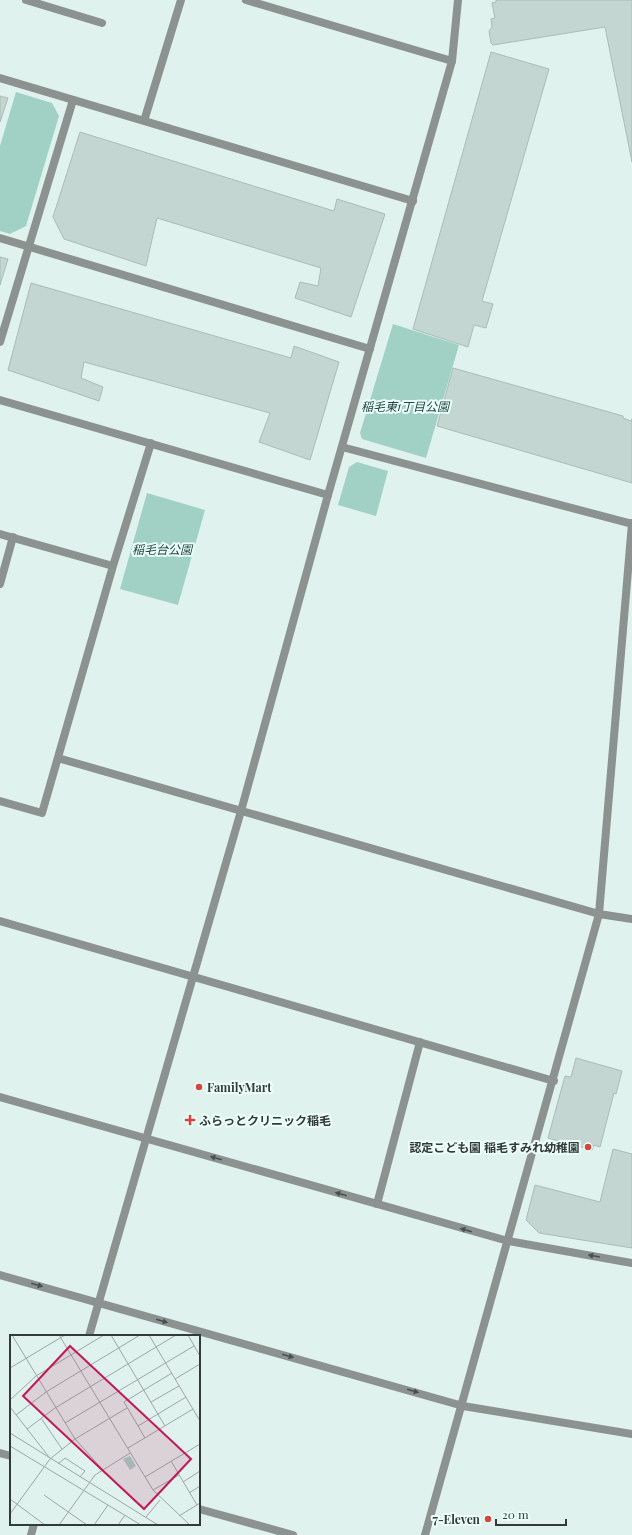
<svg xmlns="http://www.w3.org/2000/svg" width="632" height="1535" viewBox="0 0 632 1535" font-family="'Playfair Display','Noto Sans JP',serif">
	<rect width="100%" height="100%" fill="#e0f2ed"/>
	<path fill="#a1d1c5" d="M16 92 52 103 59 116 26 226 10 234 0 231V146Z
		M393 324 459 345 426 458 362 439 360 433Z
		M357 462 388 471 376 516 338 505 349 467Z
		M147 493 205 510 178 605 120 589Z"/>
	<path fill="#c4d6d1" stroke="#abbcb8" d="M496 0H632V162L605 27 493 45 491 43 489 31 492 27 491 19 495 18 492 3 496 2Z
		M491 52 549 69 482 301 493 304 486 328 474 325 468 347 413 329Z
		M0 96 8 98 0 122Z
		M80 132 334 211 337 199 385 214 351 317 295 298 300 282 318 286 321 268 157 218 146 266 64 239 53 217Z
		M0 257 8 259 0 285Z
		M31 283 291 358 294 346 339 362 310 460 259 442 270 413 84 362 81 378 103 387 99 401 8 370Z
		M453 368 623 416V418L631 421 632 419V483L437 426Z
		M576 1058 622 1071 616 1094 614 1093 600 1147 594 1145 592 1150 548 1138 565 1076 571 1077Z
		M613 1149 632 1154V1248L539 1233 526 1220 535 1185 600 1202Z"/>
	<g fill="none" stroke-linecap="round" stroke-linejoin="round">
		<path stroke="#8b9290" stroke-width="8" d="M26 0 102 23
			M0 238 370 349
			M0 342 73 100
			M0 584 13 537
			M377 1204 420 1042"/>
		<path stroke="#8b9290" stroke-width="8" d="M246 0 452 61
			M0 78 413 201
			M144 121 181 0
			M0 400 328 495
			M342 447 632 524
			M0 534 113 566
			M58 758 599 914 632 919
			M0 801 42 813 113 566 151 443
			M0 921 554 1081
			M0 1097 508 1241 632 1263
			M0 1275 463 1406 632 1434
			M425 1535 599 914 632 523"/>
		<path stroke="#8b9290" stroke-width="8" d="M89 1336 241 811 328 495 452 61 458 0
			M0 1453 11 1456
			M199 1509 293 1535
			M31 1535 34 1524"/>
	</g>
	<defs><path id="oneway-solid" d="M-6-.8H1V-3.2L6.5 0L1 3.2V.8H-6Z"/></defs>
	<g fill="#49504e">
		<use href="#oneway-solid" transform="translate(216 1158) rotate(-164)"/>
		<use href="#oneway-solid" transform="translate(341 1194) rotate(-164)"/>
		<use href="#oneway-solid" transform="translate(466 1230) rotate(-164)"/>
		<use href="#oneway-solid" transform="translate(594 1256) rotate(-170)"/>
		<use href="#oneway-solid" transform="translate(37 1285) rotate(16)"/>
		<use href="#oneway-solid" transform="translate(162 1321) rotate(16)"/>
		<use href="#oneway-solid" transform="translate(288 1356) rotate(16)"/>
		<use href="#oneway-solid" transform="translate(413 1391) rotate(16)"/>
	</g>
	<g fill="#d4463d" stroke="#edfffa" stroke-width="1.5">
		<circle cx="199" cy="1087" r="4"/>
		<path d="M188 1114h4v4h4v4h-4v4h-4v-4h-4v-4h4z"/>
		<circle cx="588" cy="1147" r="4"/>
		<circle cx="488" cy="1519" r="4"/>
	</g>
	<g text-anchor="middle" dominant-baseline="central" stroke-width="4" stroke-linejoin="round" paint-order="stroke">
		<g font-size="12" font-style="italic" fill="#214940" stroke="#edfffa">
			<text x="405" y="406">稲毛東1丁目公園</text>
			<text x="162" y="549">稲毛台公園</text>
		</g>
		<g font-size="12" font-weight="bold" fill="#333a38" stroke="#edfffa" text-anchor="start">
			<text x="207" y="1087">FamilyMart</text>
			<text x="199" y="1120">ふらっとクリニック稲毛</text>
			<text x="580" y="1147" text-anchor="end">認定こども園 稲毛すみれ幼稚園</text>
			<text x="480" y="1519" text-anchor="end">7-Eleven</text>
		</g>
	</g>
	<g transform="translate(10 1335)">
		<rect width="190" height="190" fill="#e0f2ed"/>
		<path d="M120 121 126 131 120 135 113 124Z" fill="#a1d1c5"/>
		<path fill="none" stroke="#9ba8a5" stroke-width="1" d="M2 0 65 104 93 135M49 0 143 155 180 190M101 0 155 91M139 0 190 86M178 0 190 21M0 33 55 0M165 44 190 29M0 65 26 41 94 0M141 67 169 51M0 72 39 122M6 80 36 57 130 0M31 83 52 114M55 88 184 11M128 91 176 62M17 94 45 73 166 0M0 98 148 190M135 103 114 67 162 38M0 111 131 190M118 113 183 74M161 126 187 170M48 129 55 123 75 136 70 142M135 142 190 109M173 147 190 136M143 155 169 140M179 158 190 151M34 160 77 190M0 164 35 190M0 179 40 124 65 104 117 73M169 181 190 168M136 182 150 165M49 190 85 140 120 118M84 190 98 170M108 190 115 180"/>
		<path fill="#c2185b" fill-opacity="0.15" stroke="#c2185b" stroke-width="2" d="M60 11 181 124 134 174 13 61Z"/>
		<rect width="190" height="190" fill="none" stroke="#333a38" stroke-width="2"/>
	</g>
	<path d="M496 1519v6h70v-6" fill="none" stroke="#333a38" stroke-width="2"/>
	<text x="502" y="1519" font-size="12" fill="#333a38" stroke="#edfffa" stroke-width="3" paint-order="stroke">20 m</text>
</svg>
